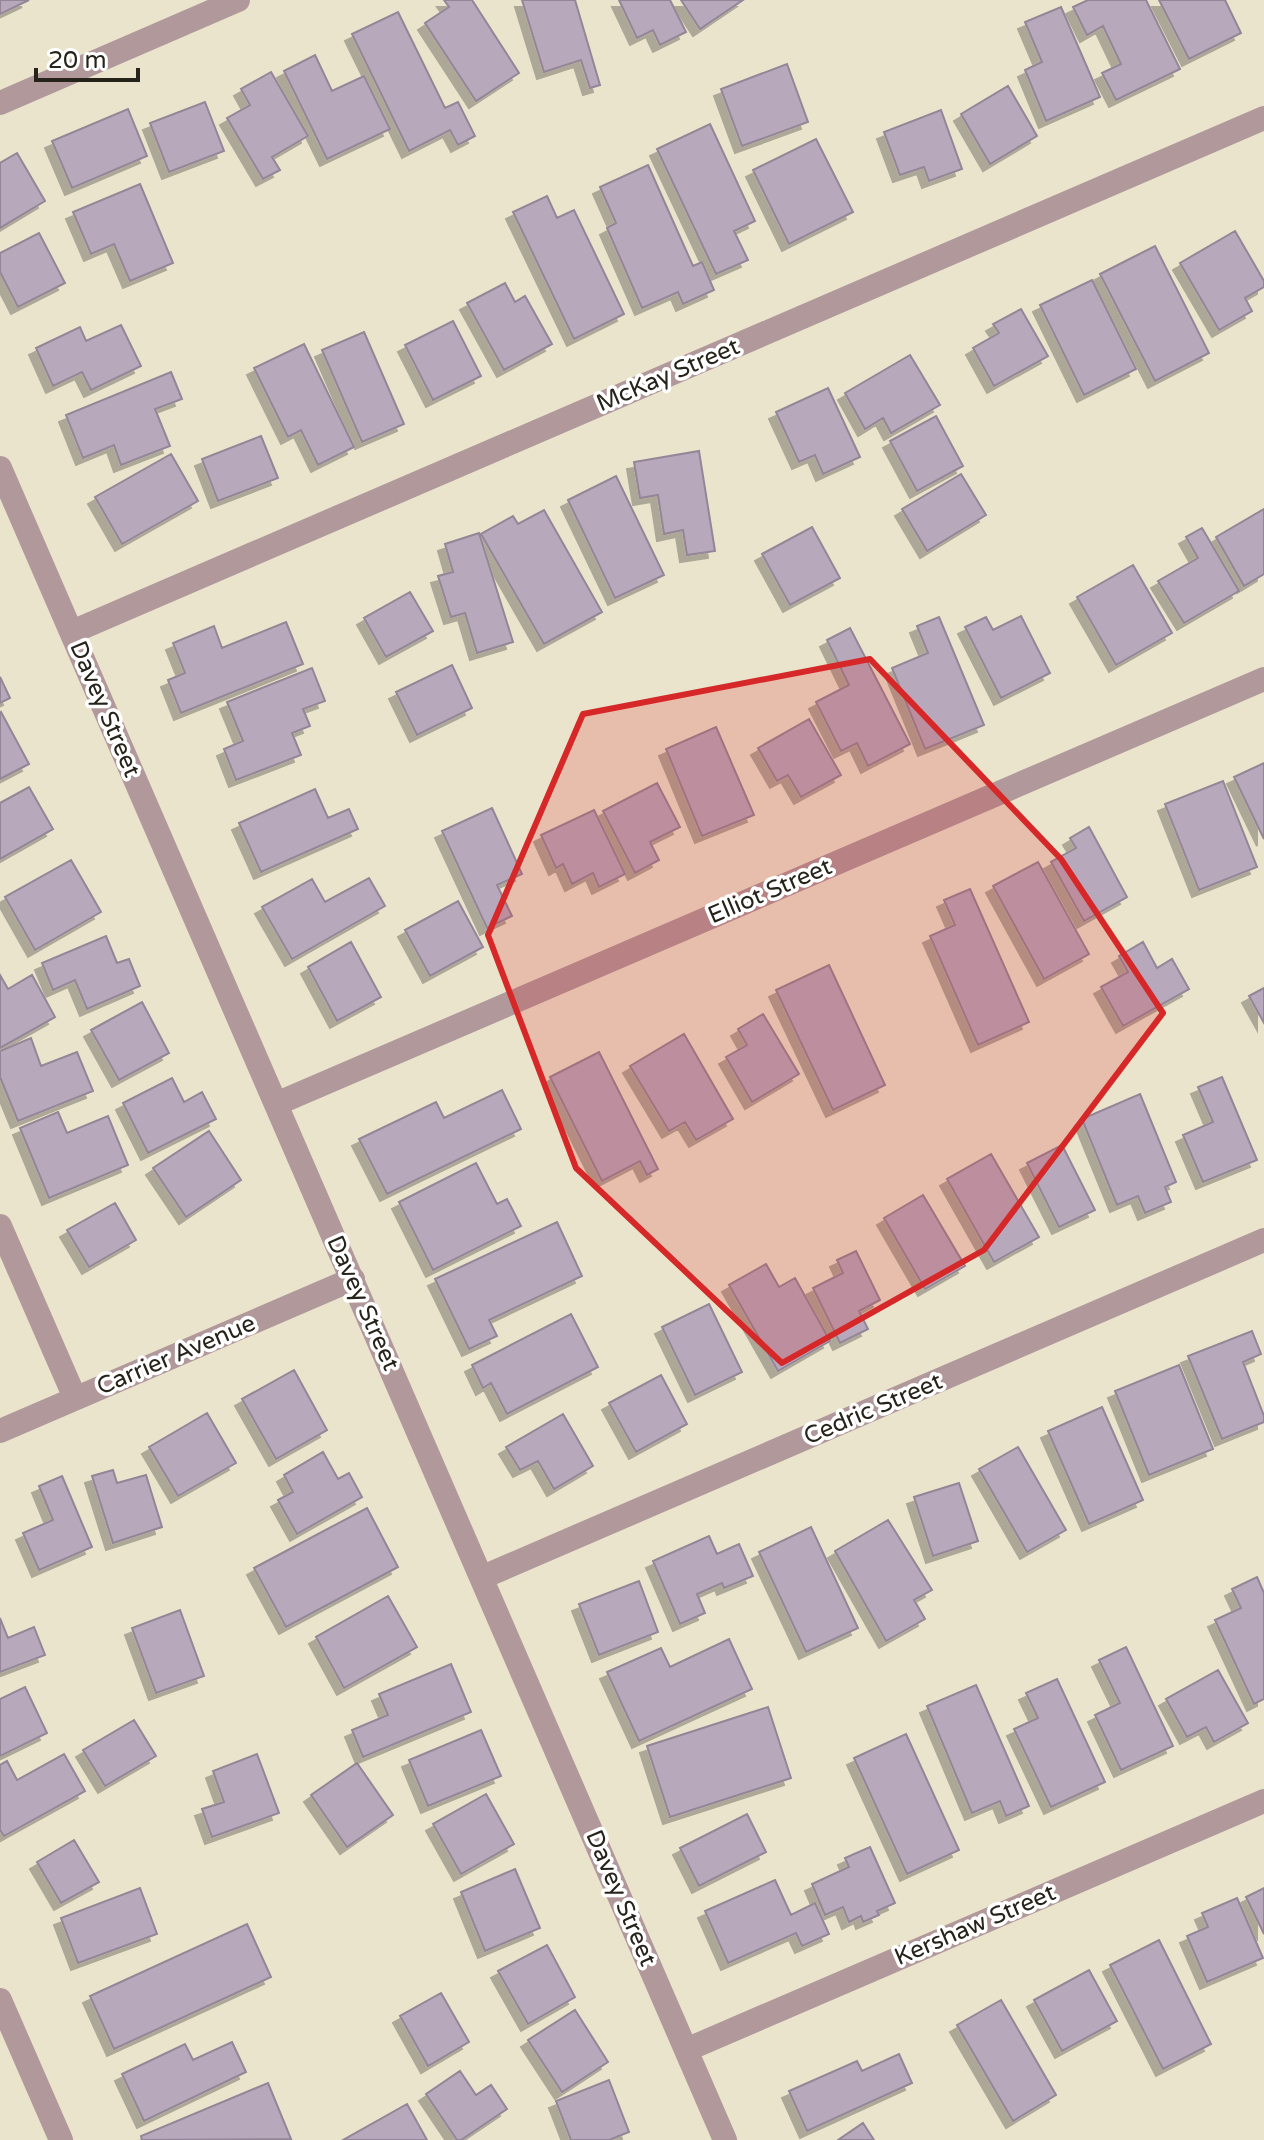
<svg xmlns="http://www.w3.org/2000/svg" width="1264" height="2140" viewBox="0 0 1264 2140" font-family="'Varela Round',sans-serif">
	<defs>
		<filter id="shadow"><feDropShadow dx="-7" dy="7" stdDeviation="0" flood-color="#0004"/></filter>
	</defs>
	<rect width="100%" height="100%" fill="#eae4cc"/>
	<path fill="#b7a8bb" stroke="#948597" stroke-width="2" filter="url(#shadow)" d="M0 0H29L0 14Z
		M444 0H472L519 73 476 101 425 23 449 7Z
		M522 0H575L600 85 590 88 581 60 544 72Z
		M619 0H670L686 32 660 45 653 30 637 38Z
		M681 0H743L700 29Z
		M1088 0H1146L1180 69 1116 100 1102 73 1121 64 1103 26 1087 35 1073 7Z
		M1159 0H1225L1241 33 1189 59Z
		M1061 7 1100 97 1046 121 1025 70 1042 62 1025 22Z
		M398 12 445 108 458 102 475 136 458 145 450 130 409 151 352 34Z
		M315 55 332 91 364 76 390 129 327 159 284 71Z
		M787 64 808 122 742 146 721 89Z
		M271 72 308 136 272 157 280 170 263 179 227 118 250 105 241 89Z
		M1008 86 1037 136 990 164 961 114Z
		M205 102 224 151 169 172 150 123Z
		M128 109 147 156 72 188 52 141Z
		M941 110 962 169 929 181 924 167 900 175 884 132Z
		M710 124 755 221 734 231 748 260 716 274 657 149Z
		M816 139 853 212 789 244 753 170Z
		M17 153 45 201 0 228V163Z
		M648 165 693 266 702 262 714 290 683 304 678 292 642 308 607 228 616 223 600 187Z
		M140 184 173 263 130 281 114 244 91 254 73 212Z
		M547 196 557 218 574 210 624 314 574 339 513 212Z
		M1235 231 1264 281V287L1245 298 1252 311 1219 330 1180 263Z
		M39 233 65 283 18 307 0 272V253Z
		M1155 246 1209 353 1155 381 1100 274Z
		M1092 280 1136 369 1084 395 1040 305Z
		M505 283 515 302 525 296 552 344 504 370 467 303Z
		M1021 309 1048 356 994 386 973 348 999 333 993 324Z
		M453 321 481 376 433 400 405 345Z
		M121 325 141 366 91 390 82 372 53 386 36 348 80 327 86 341Z
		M364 332 404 424 362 442 322 350Z
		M304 344 354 447 318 465 301 430 288 437 254 368Z
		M910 355 940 405 891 433 883 418 865 429 845 393Z
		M171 372 182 399 155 409 170 446 121 465 114 445 83 458 66 415Z
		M828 388 860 457 823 474 815 455 799 462 776 412Z
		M936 416 963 466 917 491 890 441Z
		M261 436 278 478 218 501 202 459Z
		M699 451 715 551 687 555 683 530 664 534 658 495 640 498 634 462Z
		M171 454 198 501 122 544 95 497Z
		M961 474 986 515 927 551 902 509Z
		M616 476 664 575 615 598 568 500Z
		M1264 509V574L1244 586 1216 537Z
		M544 510 602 612 544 644 481 534 513 516 518 524Z
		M812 527 840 578 790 605 762 554Z
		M1202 528 1239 591 1184 623 1158 581 1198 558 1186 537Z
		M479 533 513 642 477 653 465 613 451 617 438 576 453 572 445 544Z
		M1133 565 1172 633 1116 665 1077 597Z
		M410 592 433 631 386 657 364 618Z
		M1021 616 1050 673 1001 698 965 627 986 617 993 630Z
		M939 617 984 725 925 749 892 668 928 653 917 626Z
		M286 622 303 664 181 713 168 680 185 673 173 643 214 626 222 648Z
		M850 628 910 744 868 766 857 743 841 751 816 702 849 685 827 640Z
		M452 665 472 708 417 735 396 692Z
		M312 668 325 701 303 709 310 726 292 733 301 755 236 780 224 749 243 741 227 702Z
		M0 677 10 698 0 703Z
		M1 712 29 764 0 779V713Z
		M809 719 841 775 801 797 788 775 777 781 758 748Z
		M716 727 754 815 702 836 666 749Z
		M1264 763V839L1234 777Z
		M1223 781 1257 867 1199 890 1165 804Z
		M657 783 680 827 650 842 659 860 635 873 603 811Z
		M29 787 53 829 0 859V803Z
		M315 789 328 818 349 809 358 829 261 872 239 823Z
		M492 808 522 874 497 885 512 916 487 928 442 831Z
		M594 810 625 874 599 887 593 873 572 884 563 864 556 868 541 835Z
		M1089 827 1127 897 1084 921 1051 862 1076 848 1070 838Z
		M71 860 101 912 35 950 5 897Z
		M1038 862 1089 954 1044 979 993 886Z
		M369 878 385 906 292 959 262 907 312 879 325 902Z
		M970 889 1029 1022 978 1045 930 936 955 925 944 900Z
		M458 901 483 947 430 976 405 930Z
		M106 936 117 963 129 959 140 986 87 1009 75 980 53 990 42 963Z
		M351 942 381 997 337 1021 308 967Z
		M1143 942 1157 968 1172 959 1189 989 1123 1026 1101 987 1128 972 1119 956Z
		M829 965 885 1085 833 1110 776 990Z
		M0 975 8 989 32 975 55 1017 0 1048Z
		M1264 988V1023L1249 996Z
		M142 1002 169 1053 119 1080 91 1030Z
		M763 1014 799 1074 752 1102 726 1057 747 1045 738 1029Z
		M684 1034 733 1119 696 1140 685 1122 669 1131 630 1066Z
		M31 1038 41 1066 77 1052 93 1091 18 1121 0 1077V1051Z
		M599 1052 658 1169 647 1175 640 1161 602 1181 550 1077Z
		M1222 1077 1257 1160 1203 1182 1183 1135 1213 1122 1198 1087Z
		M172 1078 184 1102 202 1092 216 1119 148 1153 123 1103Z
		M502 1090 521 1129 387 1194 359 1139 436 1102 444 1118Z
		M1140 1094 1176 1182 1165 1187 1171 1202 1145 1213 1138 1196 1117 1205 1082 1119Z
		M58 1112 67 1133 108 1116 128 1165 49 1198 20 1128Z
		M209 1131 241 1180 186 1217 153 1168Z
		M1062 1145 1095 1210 1059 1227 1027 1163Z
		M991 1154 1039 1237 994 1262 947 1179Z
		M476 1163 497 1204 507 1199 521 1226 433 1270 399 1202Z
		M923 1195 965 1266 925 1289 884 1218Z
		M115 1203 136 1240 89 1267 67 1230Z
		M557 1222 582 1276 489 1320 497 1336 469 1349 435 1279Z
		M856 1251 880 1300 859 1311 868 1329 840 1343 813 1288 843 1273 837 1260Z
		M766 1264 779 1287 795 1278 830 1341 778 1371 729 1285Z
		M709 1304 742 1372 695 1395 662 1327Z
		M571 1314 598 1367 507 1414 491 1383 483 1388 472 1365Z
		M1252 1331 1261 1354 1243 1362 1264 1416V1422L1222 1439 1188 1356Z
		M1179 1365 1213 1449 1149 1475 1115 1391Z
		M294 1370 327 1430 276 1459 242 1399Z
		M661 1375 687 1424 636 1452 609 1403Z
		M1102 1407 1143 1500 1089 1524 1048 1431Z
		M207 1413 236 1463 178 1496 149 1447Z
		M563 1414 593 1466 554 1489 538 1461 520 1470 506 1447Z
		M1018 1447 1066 1530 1027 1552 979 1469Z
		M323 1452 338 1479 349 1473 362 1497 297 1534 278 1500 293 1492 284 1475Z
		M113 1470 117 1483 146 1475 162 1527 113 1543 92 1476Z
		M62 1476 92 1547 39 1570 23 1533 53 1520 39 1486Z
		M959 1483 978 1541 933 1556 914 1497Z
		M367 1508 398 1567 286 1627 254 1568Z
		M888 1520 932 1590 914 1600 925 1619 886 1641 835 1551Z
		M811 1527 858 1628 806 1652 759 1552Z
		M709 1536 717 1554 739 1544 753 1576 724 1588 722 1583 697 1594 705 1613 680 1624 653 1561Z
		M1257 1577 1264 1593V1699L1254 1704 1215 1620 1241 1608 1232 1589Z
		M639 1581 658 1632 599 1655 579 1604Z
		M388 1596 417 1647 344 1688 316 1637Z
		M180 1610 204 1676 156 1693 132 1628Z
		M0 1618 8 1638 34 1627 45 1655 0 1672Z
		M729 1639 752 1689 639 1741 607 1672 661 1648 670 1667Z
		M1126 1647 1173 1746 1121 1770 1095 1715 1120 1703 1099 1660Z
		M451 1664 471 1712 363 1757 352 1730 388 1715 379 1694Z
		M1218 1670 1248 1723 1214 1742 1206 1727 1187 1737 1166 1699Z
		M1057 1679 1105 1782 1051 1807 1014 1729 1038 1718 1026 1693Z
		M976 1685 1029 1806 1006 1816 1000 1801 972 1813 927 1706Z
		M25 1687 47 1733 0 1756V1699Z
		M768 1707 791 1778 670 1817 647 1746Z
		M134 1720 156 1756 105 1786 83 1750Z
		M481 1730 501 1776 428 1806 409 1760Z
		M906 1734 959 1850 907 1874 854 1758Z
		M64 1754 85 1791 4 1836 0 1830V1765L7 1761 17 1780Z
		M257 1754 279 1813 212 1837 202 1809 224 1802 213 1771Z
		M357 1763 393 1815 347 1847 311 1795Z
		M486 1794 514 1844 461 1874 433 1824Z
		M747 1814 766 1852 699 1886 680 1848Z
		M74 1840 99 1882 61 1903 37 1862Z
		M870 1847 895 1903 877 1911 879 1915 863 1922 861 1916 849 1922 843 1907 825 1915 812 1884 849 1867 845 1858Z
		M515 1869 540 1928 485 1951 461 1892Z
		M775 1880 791 1915 815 1903 829 1934 802 1946 796 1933 728 1963 705 1911Z
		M140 1888 157 1934 78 1963 61 1918Z
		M1264 1888V1934L1246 1897Z
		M1237 1898 1263 1958 1207 1982 1187 1936 1208 1927 1202 1913Z
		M247 1924 271 1977 114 2049 90 1996Z
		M1159 1940 1211 2044 1163 2069 1110 1965Z
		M547 1945 575 1997 528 2024 498 1971Z
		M1089 1970 1117 2021 1062 2051 1034 2000Z
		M441 1993 469 2042 428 2066 400 2016Z
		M1001 2000 1056 2095 1013 2121 957 2025Z
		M575 2010 608 2062 562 2092 528 2040Z
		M232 2042 246 2072 144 2121 122 2074 185 2044 193 2060Z
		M899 2054 912 2083 807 2131 789 2091 857 2061 862 2071Z
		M460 2071 476 2095 491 2085 507 2109 461 2140H457L426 2094Z
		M609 2080 629 2132 609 2140H571L556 2101Z
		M268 2083 291 2139 142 2140 141 2136Z
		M407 2104 427 2140H343Z
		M863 2123 874 2140H838Z"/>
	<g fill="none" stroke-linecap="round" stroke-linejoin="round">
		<path stroke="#b1989b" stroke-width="24" d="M0 103 238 0
			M0 468 725 2140
			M72 632 1264 118
			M276 1104 1264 679
			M0 1226 75 1398
			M0 1431 353 1279
			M483 1577 1264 1240
			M0 2000 61 2140
			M686 2050 1264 1801"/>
	</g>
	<path fill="#d62828" fill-opacity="0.2" stroke="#d62828" stroke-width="6" stroke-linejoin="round" d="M870 659 1061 859 1163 1013 984 1250 782 1363 576 1168 488 935 583 714Z"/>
	<g text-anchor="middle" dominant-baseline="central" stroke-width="7" stroke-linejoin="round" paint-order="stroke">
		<g font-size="24" fill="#26231a" stroke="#fff">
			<text transform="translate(668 375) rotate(-23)">McKay Street</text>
			<text transform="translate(105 709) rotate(67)">Davey Street</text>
			<text transform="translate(770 891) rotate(-23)">Elliot Street</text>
			<text transform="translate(363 1303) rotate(66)">Davey Street</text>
			<text transform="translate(176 1355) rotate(-23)">Carrier Avenue</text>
			<text transform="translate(873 1409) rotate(-23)">Cedric Street</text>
			<text transform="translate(621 1898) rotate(67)">Davey Street</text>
			<text transform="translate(975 1925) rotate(-23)">Kershaw Street</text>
		</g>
	</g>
	<path d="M36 68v12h102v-12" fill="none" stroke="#26231a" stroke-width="4"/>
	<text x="48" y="68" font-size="24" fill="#26231a" stroke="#ffffff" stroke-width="6" paint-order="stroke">20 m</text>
</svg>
